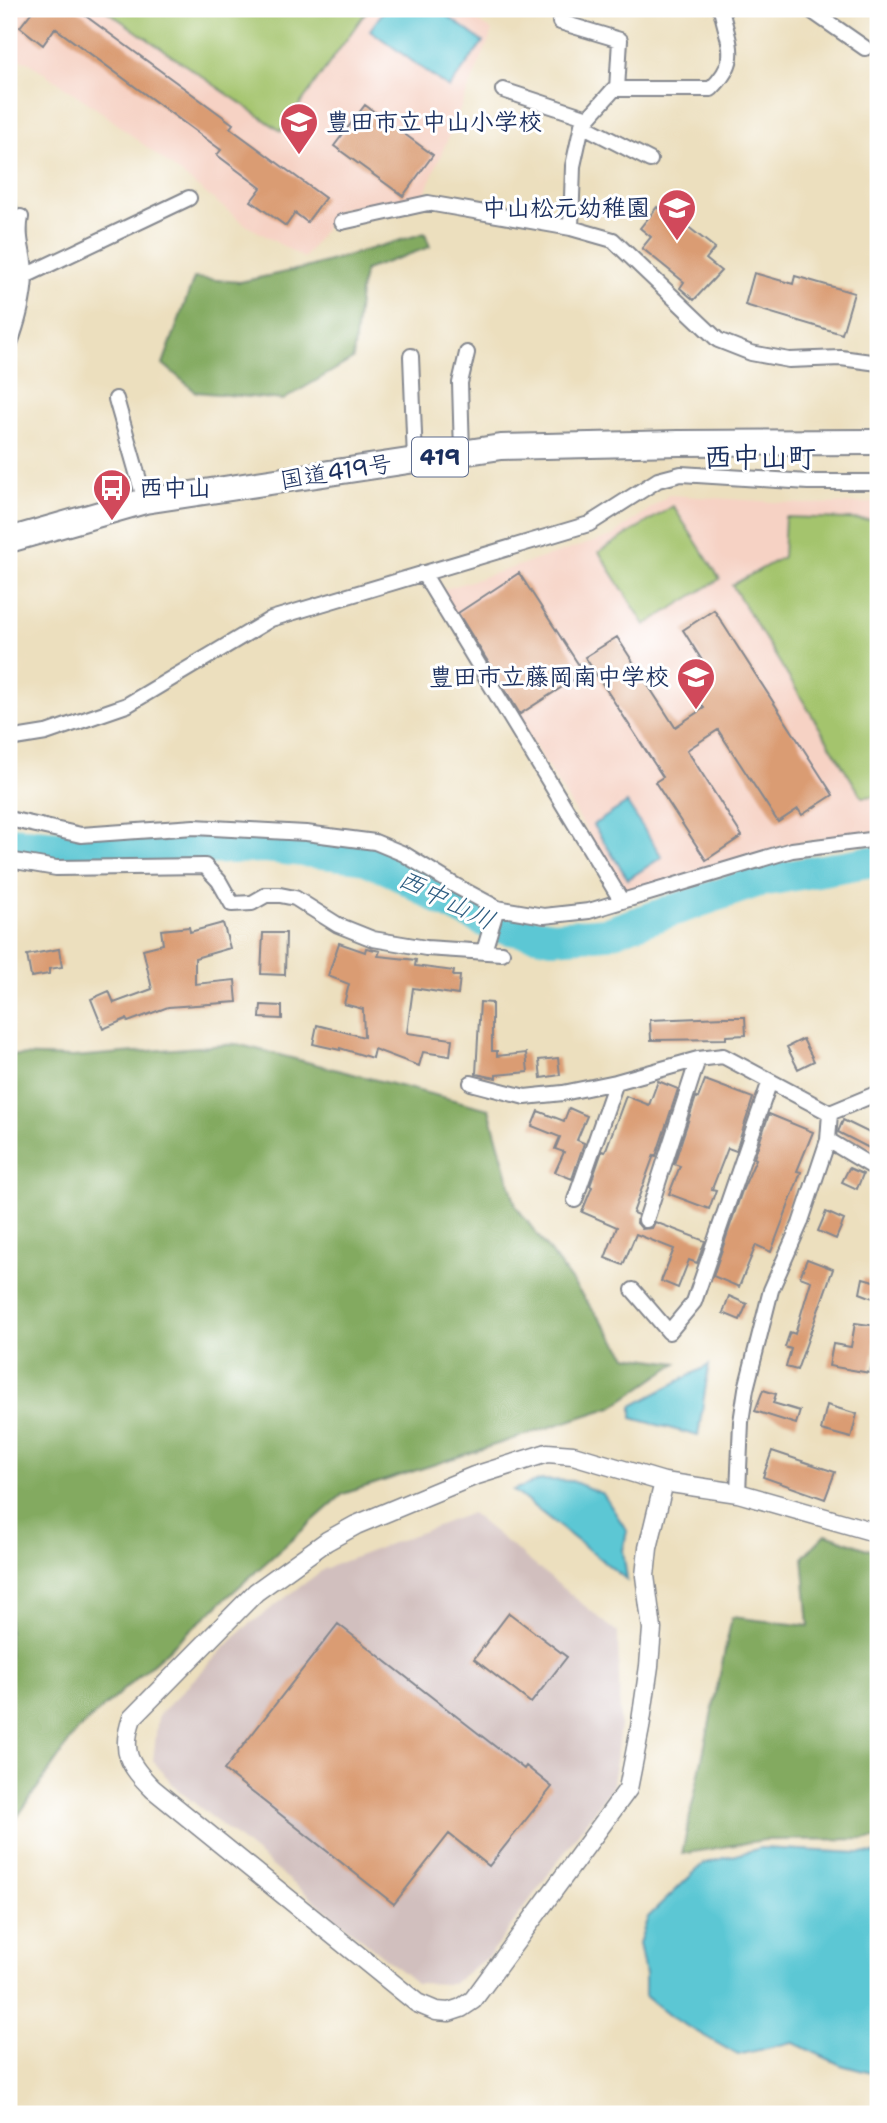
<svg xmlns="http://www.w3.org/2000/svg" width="887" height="2123" viewBox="0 0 887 2123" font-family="'Shantell Sans','Klee One',sans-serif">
	<rect width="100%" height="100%" fill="#fff"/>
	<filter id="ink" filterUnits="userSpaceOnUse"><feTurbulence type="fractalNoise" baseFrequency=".0143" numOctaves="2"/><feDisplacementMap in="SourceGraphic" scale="14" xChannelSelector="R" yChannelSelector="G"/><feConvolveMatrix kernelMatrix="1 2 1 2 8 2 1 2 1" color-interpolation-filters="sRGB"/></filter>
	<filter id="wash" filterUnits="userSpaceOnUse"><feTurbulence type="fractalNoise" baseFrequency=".00686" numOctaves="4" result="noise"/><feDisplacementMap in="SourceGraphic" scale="28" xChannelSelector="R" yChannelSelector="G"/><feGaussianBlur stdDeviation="1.57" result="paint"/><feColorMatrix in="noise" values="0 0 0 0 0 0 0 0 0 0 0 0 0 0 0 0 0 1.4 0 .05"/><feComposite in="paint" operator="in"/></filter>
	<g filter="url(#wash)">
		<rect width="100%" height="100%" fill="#ecdfbe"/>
		<path fill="#f6d2c4" d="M9 9H459L493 31 422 200 339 209 304 258 246 225 103 113 28 62 9 57Z
			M669 495 804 504 878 503V832H861L791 844 715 869 624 891 439 591 612 536Z"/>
		<path fill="#d1bfbe" d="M471 1513 618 1633 620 1725 613 1785 490 1955 452 1984 416 1983 177 1789 153 1761 158 1716 242 1630 324 1569Z"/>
		<path fill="#a4c46d" stroke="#607a66" stroke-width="2" d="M104 9H368L281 131Z
			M673 506 720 579 645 625 599 552Z
			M785 517 878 520V796L862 797 732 585 783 557Z"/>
		<path fill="#83aa60" stroke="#4f6c5f" stroke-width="2" d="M9 194 27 229 14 291V366L9 367Z
			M425 233 430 247 365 270 360 292 353 359 283 400 196 392 163 364 194 278 240 282 309 267Z
			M237 1044 489 1109 516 1206 627 1356 677 1363 612 1407 343 1494 76 1732 9 1829V1055L73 1057Z
			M826 1534 878 1553V1839L764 1840 682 1854 732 1617 809 1626 803 1557Z"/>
		<path fill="#5bc7d4" stroke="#3b7b99" stroke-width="2" d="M385 9H438L483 42 449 88 370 30Z
			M627 803 662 857 628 879 593 825Z
			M709 1365 698 1436 632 1418V1406Z
			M542 1480 572 1481 603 1494 627 1531 623 1550 627 1580 513 1490Z
			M761 1848 878 1854V2075L841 2065 792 2042 738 2055 671 2017 645 1996V1974L639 1943 648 1917 703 1864Z"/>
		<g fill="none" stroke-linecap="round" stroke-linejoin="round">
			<path stroke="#5bc7d4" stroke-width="32" d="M9 842 128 851 265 847 361 857 399 874 440 899 494 926 552 937 607 933 756 882 867 862 878 863"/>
		</g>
		<g id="blocks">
			<path fill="#da9c73" d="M34 9H76L233 124 230 128 325 198 307 222 295 213 286 226 251 201 261 188 217 155 221 150 55 28 43 45 20 27Z
				M365 105 433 155 403 196 334 146Z
				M657 207 665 214 668 211 715 248 706 259 721 271 694 300 680 288 684 282 642 248 651 237 640 228Z
				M754 273 793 284 795 276 854 293 842 334 745 305Z
				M519 573 584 673 520 714 458 613Z
				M714 610 833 795 802 815 798 809 778 822 718 730 687 750 742 836 706 860 655 782 663 777 585 657 617 637 675 727 704 708 683 675 703 662 683 630Z
				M223 923 230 948 195 958V984L235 980 237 1002 168 1007 128 1022 126 1019 103 1029 91 999 109 991 114 1003 152 989 143 949 163 944 161 930 189 927 190 932Z
				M263 933H286L285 975 261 974Z
				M339 943 365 952 366 948 380 951 378 956 416 960 415 966 454 971 453 976H460L458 995 413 988 407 1033 452 1039 450 1056 423 1052 419 1066 374 1049 372 1058 340 1048V1050L313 1044 317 1025 364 1037 363 1009 344 1004 349 984 328 976Z
				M59 949 62 967 49 969V974L31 977 27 955Z
				M480 1002 492 1003V1051H497V1056L526 1053 528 1072 496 1075V1078L476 1074Z
				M261 1005 282 1006V1019L260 1018Z
				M725 1017H745L746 1035 726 1036V1039L651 1040 650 1020Z
				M803 1039 814 1061 798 1069 787 1047Z
				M558 1058 560 1075 541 1078 539 1060Z
				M705 1080 753 1098 736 1151 728 1148 712 1189 716 1190 709 1209 669 1194 680 1166 674 1164 696 1097 698 1098Z
				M658 1081 678 1089 656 1156 654 1155 633 1213 638 1215 637 1223 642 1229 652 1228 655 1222 705 1241 697 1263 689 1260 678 1288 661 1281 674 1249 636 1234 623 1265 605 1258 617 1227 582 1212 592 1187 590 1186 602 1151 605 1152 626 1096 649 1105Z
				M569 1108 587 1116 577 1140 584 1143 572 1179 555 1172 564 1152 555 1149 560 1137 532 1126 538 1111 564 1121Z
				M769 1114 813 1132 797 1171 801 1172 771 1252 756 1245 739 1287 713 1276 742 1191 756 1159 754 1158Z
				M843 1120 878 1137 873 1150 838 1132Z
				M849 1168 863 1174 857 1189 842 1182Z
				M826 1212 844 1220 836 1239 818 1231Z
				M807 1259 833 1269 797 1370 786 1367 791 1349 785 1347 790 1332 795 1334 811 1281 800 1277Z
				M863 1278 878 1282V1300L860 1293Z
				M729 1296 747 1304 740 1320 723 1313Z
				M855 1323 878 1326 870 1373 829 1366 833 1344 851 1347Z
				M763 1390 776 1394 773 1403 800 1411 796 1424 755 1411Z
				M827 1405 857 1414 851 1438 821 1430Z
				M772 1451 835 1472 825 1499 763 1477Z
				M509 1613 567 1657 531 1703 474 1659Z
				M338 1624 524 1769 526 1766 552 1787 489 1866 449 1834 394 1904 224 1770Z"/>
		</g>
	</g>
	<g filter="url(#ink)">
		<use href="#blocks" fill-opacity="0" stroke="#84878e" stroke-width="2"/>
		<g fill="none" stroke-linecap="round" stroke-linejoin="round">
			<defs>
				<path id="minor" d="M809 9 865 48
					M560 22 620 40 617 89
					M503 90 588 118
					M582 125 650 160
					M342 222 428 203 571 228 613 240 718 340 751 353 789 360 841 358 878 363
					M571 228 573 166 582 125 614 89H711C741 59 729 46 721 9
					M25 276 189 198
					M9 346C17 325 24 300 25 277 26 256 16 240 21 217
					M411 356 415 460
					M116 399 145 501
					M462 453 460 383 467 353
					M423 573 621 900
					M9 739 46 733 127 705 271 619 589 524 658 480 681 474 808 482H878
					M9 819 81 835 194 827 306 833 375 842 404 854 456 886 497 908 544 916 589 911 792 850 878 839
					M9 860 56 868 205 866 219 881 232 904 252 903 266 895H280L295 898 338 925 373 939 426 948 502 953
					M484 951 497 908
					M471 1083 525 1097 563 1093 616 1082 698 1059 723 1056 830 1113
					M828 1140 878 1170
					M575 1200 616 1082
					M646 1220 698 1059
					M633 1290 669 1332 694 1302 770 1081
					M738 1493 741 1422 746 1389 771 1290 800 1224 828 1140 830 1113 878 1093"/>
				<path id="tertiary" d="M664 1482 648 1548 645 1576 652 1629 649 1666 640 1728 628 1789 473 2000 461 2008 449 2012 436 2011 417 2003 153 1789C129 1765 120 1752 132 1718L256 1592 327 1541 356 1525 474 1476 547 1453 573 1455 664 1482 738 1493 878 1533"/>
				<path id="trunk" d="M9 540 145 501 501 447 679 443 878 442"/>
			</defs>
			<use href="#minor" stroke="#84878e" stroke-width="18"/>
			<use href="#tertiary" stroke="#84878e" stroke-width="21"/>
			<use href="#trunk" stroke="#84878e" stroke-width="28"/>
			<use href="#minor" stroke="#fff" stroke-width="14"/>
			<use href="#tertiary" stroke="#fff" stroke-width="18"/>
			<use href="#trunk" stroke="#fff" stroke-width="24"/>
		</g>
	</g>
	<defs>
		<symbol id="school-pin" viewBox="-11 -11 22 30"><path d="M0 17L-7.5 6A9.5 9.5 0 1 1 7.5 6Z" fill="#d1495b" stroke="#fff"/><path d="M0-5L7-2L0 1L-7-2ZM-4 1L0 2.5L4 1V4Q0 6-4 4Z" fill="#fff"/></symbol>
		<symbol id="bus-pin" viewBox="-11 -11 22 30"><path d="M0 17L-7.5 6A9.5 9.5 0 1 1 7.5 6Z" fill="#d1495b" stroke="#fff"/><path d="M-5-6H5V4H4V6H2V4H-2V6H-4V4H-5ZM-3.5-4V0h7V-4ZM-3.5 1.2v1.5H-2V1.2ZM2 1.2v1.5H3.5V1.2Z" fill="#fff"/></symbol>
	</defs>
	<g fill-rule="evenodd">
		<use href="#school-pin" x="277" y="100" width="44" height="60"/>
		<use href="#school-pin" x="655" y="186" width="44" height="60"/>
		<use href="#bus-pin" x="90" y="466" width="44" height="60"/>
		<use href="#school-pin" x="674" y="655" width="44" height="60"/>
	</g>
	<g text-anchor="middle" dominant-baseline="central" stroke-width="6" stroke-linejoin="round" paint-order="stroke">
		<rect fill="#fff" stroke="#5f6d8e" stroke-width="2" x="412" y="437.5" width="56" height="39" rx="5"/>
		<g font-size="23" font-weight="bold" fill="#1b2f5e">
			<text x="440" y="457">419</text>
		</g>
		<g font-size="24" font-weight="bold" fill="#1b2f5e" stroke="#fff" text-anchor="start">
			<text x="326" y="122">豊田市立中山小学校</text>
			<text x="650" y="208" text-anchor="end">中山松元幼稚園</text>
			<text x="139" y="488">西中山</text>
			<text x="669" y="677" text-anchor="end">豊田市立藤岡南中学校</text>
		</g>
		<g font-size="24" fill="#1b2f5e" stroke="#fff">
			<text transform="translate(336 472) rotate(-9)">国道419号</text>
		</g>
		<g font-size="26" font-style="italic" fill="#2e5d81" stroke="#fff">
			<text transform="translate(447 899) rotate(26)">西中山川</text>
		</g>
		<g font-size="28" font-weight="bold" fill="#1b2f5e" stroke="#fff">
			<text x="760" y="457">西中山町</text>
		</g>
	</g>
	<rect width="887" height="2123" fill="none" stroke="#fff" stroke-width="35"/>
</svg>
